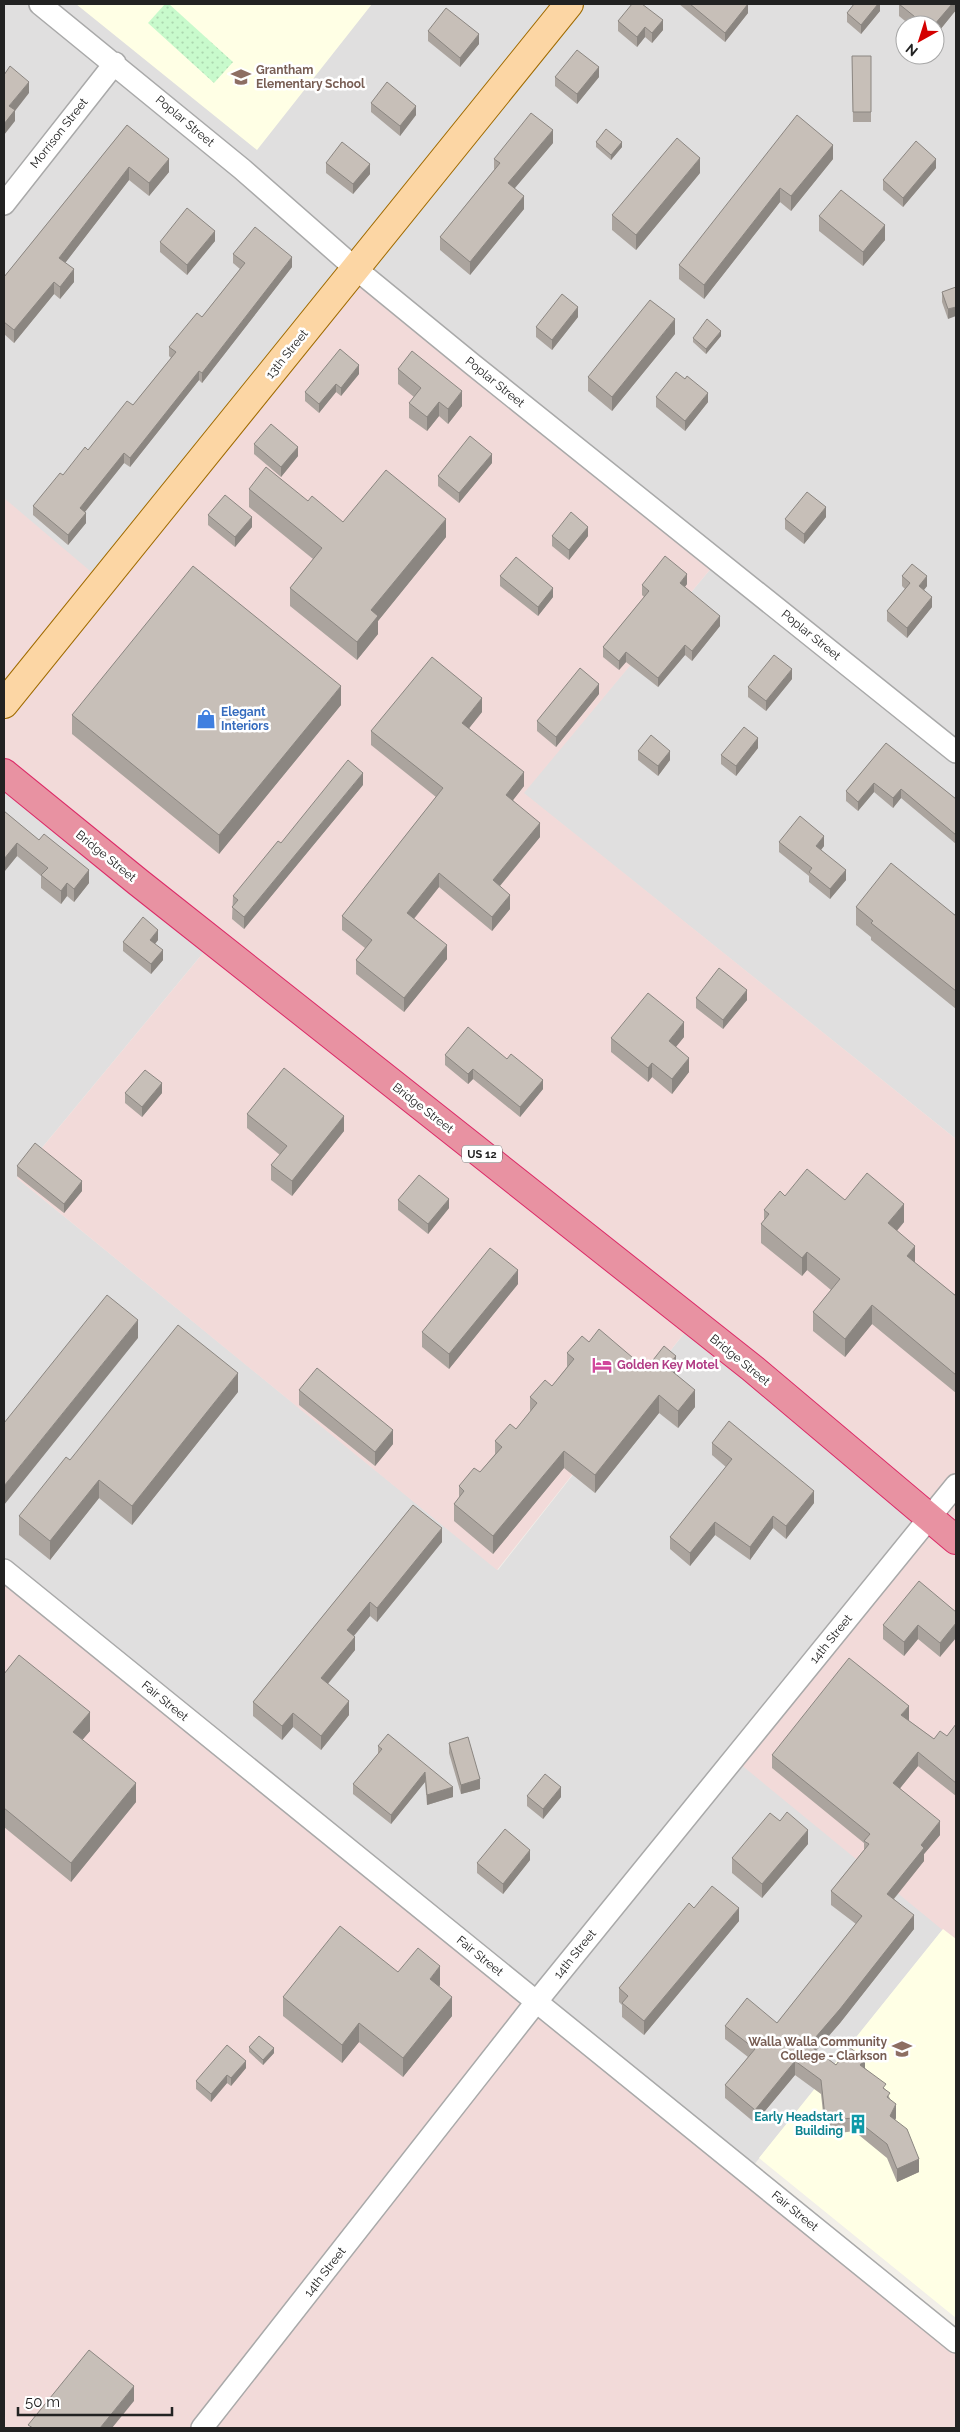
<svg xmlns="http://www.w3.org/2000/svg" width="960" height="2432" viewBox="0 0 960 2432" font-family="Raleway,sans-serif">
	<defs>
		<pattern id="park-dots" width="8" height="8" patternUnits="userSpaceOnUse" patternTransform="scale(1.25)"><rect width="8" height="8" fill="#c8facc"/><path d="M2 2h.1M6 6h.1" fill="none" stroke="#acd6af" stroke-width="1.8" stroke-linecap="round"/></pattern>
	</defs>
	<rect width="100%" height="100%" fill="#f2efe9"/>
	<path fill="#e0dfdf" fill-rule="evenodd" d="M4 4H956V1139L523 793 718 560 4 704ZM905 25H935V55H905Z
		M4 773 213 941 17 1178 498 1570 693 1322 929 1518 943 1929 749 2171 4 1568Z"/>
	<path fill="#f2dad9" d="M356 269 718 560 524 793 956 1139V1941L734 1759 929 1518 693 1322 497 1570 17 1178 213 941 4 773V498L102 581Z
		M4 1570 956 2350V2428H4Z"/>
	<path fill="#ffffe5" d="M76 4H372L257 150Z
		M943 1929 956 1939V2318L759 2158Z"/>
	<path fill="url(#park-dots)" d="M165 4H169L233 62 214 83 148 23Z"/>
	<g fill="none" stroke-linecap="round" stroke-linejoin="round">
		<defs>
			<path id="minor" d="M40 4 242 169 356 269 472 364 956 752
				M4 204 115 63
				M4 1570 956 2342
				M202 2428 537 2001 956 1485"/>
			<path id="major" d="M4 704 569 4"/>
			<path id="highway" d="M4 773 138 882 752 1368 956 1540"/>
		</defs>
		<use href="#minor" stroke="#a9a9a9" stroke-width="24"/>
		<use href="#major" stroke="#a06b00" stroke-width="30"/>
		<use href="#highway" stroke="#dc2a67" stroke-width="30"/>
		<use href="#minor" stroke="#fff" stroke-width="21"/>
		<use href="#major" stroke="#fcd6a4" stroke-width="28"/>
		<use href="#highway" stroke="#e892a2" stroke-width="28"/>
	</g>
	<path fill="#aba49e" d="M679 4H748V13L725 42Z
		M880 4V11L861 34 847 22V13Z
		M899 4H956V10L935 36V25H910L899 16Z
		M618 21 663 30 652 43 645 37 637 47 618 31Z
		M428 31 479 44 460 67 428 41Z
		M852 56H871V122H853Z
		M555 77H599L577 104 555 86Z
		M371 103 416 115 400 136 371 112Z
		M127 125 169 172 149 196 129 180 65 263 74 282 60 299 54 294 14 343 4 334V277Z
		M596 142 622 147 611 160 596 147Z
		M553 143 515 188 524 209 470 275 440 250V237L494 170V159Z
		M833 145V159L791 211 780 202 704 299 679 279V265Z
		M326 163 370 174 353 194 326 173Z
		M936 168 903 207 883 190V180Z
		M700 173 636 250 612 230V215Z
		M819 216 885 240 863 266 819 231Z
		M215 241 187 275 160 252V242Z
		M233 254 292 267 202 383 199 380 130 467 124 463 85 512 86 523 68 545 33 515V506L133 405 171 358 169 356V347L202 317 240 269 233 263Z
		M956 287 948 319 942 302V292Z
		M578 317 552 350 536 337V327Z
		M675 334 612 411 588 391V377Z
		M721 336 706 354 693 342V338Z
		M398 369 462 406 448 424 439 416 427 431 409 418V403L414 397 398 384Z
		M359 374 341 396 336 392 319 413 305 401V392Z
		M685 379 708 402 685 431 656 407V397Z
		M254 444 298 456 281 477 254 454Z
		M492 463 459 503 438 486V476Z
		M249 489 308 501 343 522 446 537 378 621V634L357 660 290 606V588L313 559 249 507Z
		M208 515 252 527 235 547 208 525Z
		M826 517 804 544 785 529V519Z
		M552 536H588L569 560 552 546Z
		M500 576 553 597 538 616 500 586Z
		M902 576 927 586 924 590 932 607 907 638 887 621V611L905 589 902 586Z
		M687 584 685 587 720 626 692 661 685 655 658 687 626 662 619 670 603 657V647L644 597 642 595V585Z
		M792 679 766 711 748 697V687Z
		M599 694 556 747 537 731V721Z
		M341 705 219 854 72 734V715Z
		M482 712 469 728 524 786 513 800 540 837 500 886 510 909 492 931 439 887 414 919 447 959 404 1012 356 974V960L365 948 342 930V916L436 797 371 745V731Z
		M886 743 956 799V844L901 798 893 808 874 792 858 811 846 801V791Z
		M758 748 736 776 721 764V755Z
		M638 751 670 760 658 776 638 760Z
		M363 785 244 929 232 919 233 896Z
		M4 811 89 883 74 902 67 896 61 904 41 888V876L17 856 4 872Z
		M779 842 824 846 821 850 846 880 830 899 809 882V876L779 852Z
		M856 907 956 916V1009L871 940V937L856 925Z
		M158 940 155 944 163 960 151 974 123 951V942Z
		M696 998 747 1000 723 1029 696 1008Z
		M684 1037 676 1047 689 1072 672 1094 652 1077 648 1082 611 1052V1038Z
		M445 1055 543 1089 520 1117 473 1079 468 1084 445 1065Z
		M125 1093H162L142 1117 125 1103Z
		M247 1114 344 1131 292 1196 271 1180V1165L280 1155 247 1128Z
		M17 1166 82 1191 64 1213 17 1176Z
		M785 1196 845 1200 904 1222 897 1231 915 1263 956 1296V1393L872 1324 845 1357 813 1331V1312L831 1290 807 1270 802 1276 761 1243V1224L764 1220V1210Z
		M398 1200 449 1208 428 1234 398 1210Z
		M518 1284 449 1369 422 1347V1332Z
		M589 1342 646 1369 676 1374 695 1407 678 1428 659 1413 595 1493 564 1468 493 1554 454 1521V1504L459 1498V1486L480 1472 495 1454V1441L516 1429 530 1412V1397L552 1386 567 1367V1353Z
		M299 1390 393 1444 375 1466 299 1405Z
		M238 1392 132 1525 99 1498 50 1560 19 1535V1516L70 1460Z
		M712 1443 814 1503 786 1539 773 1528 750 1560 715 1535 690 1566 670 1549V1537L726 1467 712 1455Z
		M413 1505 442 1542 377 1622 370 1616 354 1636 355 1650 328 1684 349 1715 321 1750 293 1727 282 1740 253 1716V1702Z
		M956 1612 940 1657 918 1639 904 1656 883 1639V1625Z
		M4 1674 90 1731 82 1740 136 1802 71 1882 4 1827Z
		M908 1720 934 1739 947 1736 956 1724V1796L918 1766 900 1788 940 1835 924 1854V1861L894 1899 914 1929 840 2023 817 2050 836 2065 865 2068 886 2090 890 2099 896 2118 895 2120 919 2172 897 2182 887 2158 854 2131 840 2133V2130L825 2131 821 2094 795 2075 755 2123 725 2098V2085L748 2057 725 2039V2026L777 2023 856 1924 831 1905V1891L864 1850V1843L772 1768V1755L909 1720Z
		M449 1743 480 1789 461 1794 449 1753Z
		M378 1746 453 1797 427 1805 425 1782 391 1824 353 1794V1784L378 1754Z
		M527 1796 561 1797 543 1819 527 1806Z
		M808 1844 762 1898 732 1873V1858Z
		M530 1860 503 1894 477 1873V1863Z
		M694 1908 739 1921 644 2035 622 2017V2005L619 2002V1988Z
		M398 1972 440 1985 439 1987 452 2016 403 2077 359 2042 342 2063 283 2016V1997Z
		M249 2047 274 2053 263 2065 249 2052Z
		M246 2068 231 2086 227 2083 211 2102 196 2089V2081Z"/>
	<path fill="#8b8681" d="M748 4V13L725 42V33Z
		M878 4H880V11L861 34V25Z
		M952 4H956V10L935 36V25H934Z
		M663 20V30L652 43V33Z
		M645 27V37L637 47V37Z
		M479 34V44L460 67V58Z
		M599 67V77L577 104V94Z
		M29 82V93L15 111V121L4 135V124L9 106Z
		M416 106V115L400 136V126Z
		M553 130V143L508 196V183Z
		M622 142V147L611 160V155Z
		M833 145V159L791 211V196Z
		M700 158V173L636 250V235Z
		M169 159V172L149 196V183Z
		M936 159V168L903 207V198Z
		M370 164V174L353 194V184Z
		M129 167V180L59 271V258Z
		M780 188V202L704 299V285Z
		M524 196V209L470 275V262Z
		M885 225V240L863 266V252Z
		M215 231V241L187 275V265Z
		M292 257V267L202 383V373Z
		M74 269V282L60 299V287Z
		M54 282V294L14 343V330Z
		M578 307V317L552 350V340Z
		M956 307V316L948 319V309Z
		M675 319V334L612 411V397Z
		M721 331V336L706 354V349Z
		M359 365V374L341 396V388Z
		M199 371V380L130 467V458Z
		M336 384V392L319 413V404Z
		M462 391V406L448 424V409Z
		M708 393V402L685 431V421Z
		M439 402V416L427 431V417Z
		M298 447V456L281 477V467Z
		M124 453V463L80 518V508Z
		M492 454V463L459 503V493Z
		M826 507V517L804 544V534Z
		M86 513V523L68 545V535Z
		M252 517V527L235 547V537Z
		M446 519V537L378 621V634L357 660V642L371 610Z
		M588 527V536L569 560V550Z
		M687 574V584L680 593V583Z
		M927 576V586L919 596V586Z
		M553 588V597L538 616V607Z
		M932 597V607L907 638V628Z
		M720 616V626L692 661V651Z
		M685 645V655L658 687V678Z
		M626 652V662L619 670V661Z
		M792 669V679L766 711V701Z
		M599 684V694L556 747V737Z
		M341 686V705L219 854V835Z
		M482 698V712L462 737V723Z
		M758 738V748L736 776V766Z
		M670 751V760L658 776V766Z
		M524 772V786L506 809V795Z
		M363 773V785L244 929V917Z
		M874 783V792L858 811V802Z
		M901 789V798L893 808V798Z
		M540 823V837L493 894V880Z
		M824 836V846L816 856V846Z
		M17 843V856L4 872V859Z
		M89 870V883L74 902V889Z
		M846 870V880L830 899V889Z
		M439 873V887L407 927V913Z
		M67 883V896L61 904V891Z
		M510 895V909L492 931V917Z
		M158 930V940L150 950V940Z
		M447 945V959L404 1012V998Z
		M163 950V960L151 974V964Z
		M747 990V1000L723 1029V1020Z
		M684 1022V1037L669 1055V1041Z
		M689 1058V1072L672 1094V1079Z
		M652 1063V1077L648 1082V1068Z
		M473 1069V1079L468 1084V1074Z
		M543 1080V1089L520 1117V1107Z
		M162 1083V1093L142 1117V1107Z
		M344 1116V1131L292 1196V1181Z
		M82 1181V1191L64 1213V1204Z
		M449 1199V1208L428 1234V1224Z
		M904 1204V1222L888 1241V1223Z
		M915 1246V1264L907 1256Z
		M807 1252V1270L802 1276V1258Z
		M518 1270V1284L449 1369V1354Z
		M872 1305V1324L845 1357V1339Z
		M138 1320V1338L4 1505V1486Z
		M676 1356V1374L667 1385V1367Z
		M238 1373V1392L132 1525V1506Z
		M695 1390V1407L678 1428V1411Z
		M659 1395V1413L595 1493V1475Z
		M393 1430V1444L375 1466V1452Z
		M564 1451V1468L493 1554V1536Z
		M99 1480V1498L50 1560V1541Z
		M814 1491V1503L786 1539V1526Z
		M773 1516V1528L750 1560V1547Z
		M715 1522V1535L690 1566V1553Z
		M442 1528V1542L377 1622V1608Z
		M370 1602V1616L347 1644V1630Z
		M956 1623V1638L940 1657V1643Z
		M918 1625V1639L904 1656V1642Z
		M355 1637V1650L321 1692V1678Z
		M349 1701V1715L321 1750V1736Z
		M909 1706V1720L901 1729V1715Z
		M90 1712V1731L73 1751V1732Z
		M293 1713V1727L282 1740V1726Z
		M918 1752V1766L893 1797V1783Z
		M425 1772V1782L391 1824V1815Z
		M480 1779V1789L461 1794V1785Z
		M136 1783V1802L71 1882V1863Z
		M453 1787V1797L427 1805V1795Z
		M561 1787V1797L543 1819V1809Z
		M940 1821V1835L924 1854V1861L887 1907V1894L921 1845Z
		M808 1830V1844L762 1898V1884Z
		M530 1850V1860L503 1894V1884Z
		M739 1908V1921L644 2035V2021Z
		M914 1915V1929L840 2023 809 2058V2045Z
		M440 1966V1985L430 1998V1979Z
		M452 1997V2016L403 2077V2058Z
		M359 2023V2042L342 2063V2045Z
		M274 2048V2053L263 2065V2060Z
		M865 2059V2072L860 2065Z
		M246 2061V2068L231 2086V2078Z
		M795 2061V2075L755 2123V2110Z
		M227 2075V2083L211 2102V2094Z
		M896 2104V2118L890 2130V2116Z
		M919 2159V2172L897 2182V2169Z
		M134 2386V2401L112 2428H100Z"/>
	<path fill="#c7bfb8" stroke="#8b8681" d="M632 4H642L663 20 652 33 645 27 637 37 618 21Z
		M690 4H748L725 33Z
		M854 4H878L861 25 847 13Z
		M899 4H952L934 25H925Z
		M446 8 479 34 460 58 428 31Z
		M577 50 599 67 577 94 555 77Z
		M852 56H871V112H853Z
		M10 66 29 82 9 106 15 110 4 124V75Z
		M387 82 416 106 400 126 371 103Z
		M531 113 553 130 508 183 524 196 470 262 440 237 500 163 494 159Z
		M797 115 833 145 791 196 780 188 704 285 679 265Z
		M127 125 169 159 149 183 129 167 59 258 74 269 60 287 54 282 14 330 4 322V277Z
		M606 129 622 142 611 155 596 142Z
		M677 138 700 158 636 235 612 215Z
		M916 141 936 159 903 198 883 180Z
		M342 142 370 164 353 184 326 163Z
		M841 190 885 225 863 252 819 216Z
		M187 208 215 231 187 265 160 242Z
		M255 227 292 257 202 373 199 371 130 458 124 453 80 508 86 513 68 535 33 506 60 473 63 475 85 447 88 450 127 401 133 405 176 352 169 347 197 313 202 317 245 263 233 254Z
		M956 287V307L948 309 942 292Z
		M562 294 578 307 552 340 536 327Z
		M650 300 675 319 612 397 588 377Z
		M707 319 721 331 706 349 693 338Z
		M340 349 359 365 341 388 336 384 319 404 305 392Z
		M412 351 462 391 448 409 439 402 427 417 409 403 421 388 398 369Z
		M676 372 685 379 687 376 708 393 685 421 656 397Z
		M271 424 298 447 281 467 254 444Z
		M470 436 492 454 459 493 438 476Z
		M266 467 308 501 312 496 343 522 386 470 446 519 371 610 378 616 357 642 290 588 322 548 249 489Z
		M807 492 826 507 804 534 785 519Z
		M225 495 252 517 235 537 208 515Z
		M571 512 588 527 569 550 552 536Z
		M665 556 687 574 680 583 720 616 692 651 685 645 658 678 626 652 619 661 603 647 649 591 642 585Z
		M516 557 553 588 538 607 500 576Z
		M912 564 927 576 919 586 932 597 907 628 887 611 910 583 902 576Z
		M193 566 341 686 219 835 72 715Z
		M774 655 792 669 766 701 748 687Z
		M432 657 482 698 462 723 524 772 506 795 540 823 493 880 510 895 492 917 439 873 407 913 447 945 404 998 356 960 372 940 342 916 443 788 371 731Z
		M580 668 599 684 556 737 537 721Z
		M744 727 758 738 736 766 721 755Z
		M651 735 670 751 658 766 638 751Z
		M886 743 956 799V835L901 789 893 798 874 783 858 802 846 791Z
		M348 760 363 773 244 917 232 907 238 900 233 896 278 841 281 843Z
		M4 811 39 840 44 834 89 870 74 889 67 883 61 891 41 875 48 868 17 843 4 859Z
		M800 816 824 836 816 846 846 870 830 889 809 872 812 868 779 842Z
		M891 863 956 916V991L871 923 873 921 856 907Z
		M143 917 158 930 150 940 163 950 151 964 123 942Z
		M719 968 747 990 723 1020 696 998Z
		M648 993 684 1022 669 1041 689 1058 672 1079 652 1063 648 1068 611 1038Z
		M468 1027 507 1059 511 1054 543 1080 520 1107 473 1069 468 1074 445 1055Z
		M284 1068 344 1116 292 1181 271 1165 287 1146 247 1114Z
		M145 1070 162 1083 142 1107 125 1093Z
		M35 1143 82 1181 64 1204 17 1166Z
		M807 1169 845 1200 867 1173 904 1204 888 1223 915 1246 907 1256 956 1296V1375L872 1305 845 1339 813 1312 840 1279 807 1252 802 1258 761 1224 769 1214 764 1210 780 1191 785 1196Z
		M419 1175 449 1199 428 1224 398 1200Z
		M490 1248 518 1270 449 1354 422 1332Z
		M107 1295 138 1320 4 1486V1423Z
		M178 1325 238 1373 132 1506 99 1480 50 1541 19 1516 66 1457 70 1460Z
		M599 1329 646 1369 664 1346 676 1356 667 1367 695 1390 678 1411 659 1395 595 1475 564 1451 493 1536 454 1504 464 1491 459 1486 474 1468 480 1472 502 1447 495 1441 510 1424 516 1429 537 1403 530 1397 545 1380 552 1386 574 1359 567 1353 582 1336 589 1342Z
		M317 1368 393 1430 375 1452 299 1390Z
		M729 1421 814 1491 786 1526 773 1516 750 1547 715 1522 690 1553 670 1537 732 1459 712 1443Z
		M413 1505 442 1528 377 1608 370 1602 347 1630 355 1637 321 1678 349 1701 321 1736 293 1713 282 1726 253 1702Z
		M919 1581 956 1612V1623L940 1643 918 1625 904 1642 883 1625Z
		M19 1655 90 1712 73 1732 136 1783 71 1863 4 1808V1674Z
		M849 1658 909 1706 901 1715 934 1739 940 1731 947 1736 956 1724V1783L918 1752 893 1783 940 1821 921 1845 924 1848 887 1894 914 1915 840 2009 809 2045 836 2065 849 2047 865 2059 860 2065 886 2084 883 2088 890 2093 887 2097 896 2104 890 2116 907 2129 919 2159 897 2169 887 2144 854 2118 840 2119V2116L825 2117 821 2080 795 2061 755 2110 725 2085 755 2049 725 2026 747 1998 777 2023 862 1916 831 1891 869 1844 864 1841 870 1834 772 1755Z
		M388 1734 453 1787 427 1795 425 1772 391 1815 353 1784 382 1749 378 1746Z
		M468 1737 480 1779 461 1785 449 1743Z
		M545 1774 561 1787 543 1809 527 1796Z
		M787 1812 808 1830 762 1884 732 1858 770 1813 780 1821Z
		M505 1829 530 1850 503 1884 477 1863Z
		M712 1886 739 1908 644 2021 622 2003 628 1996 619 1988 689 1903 694 1908Z
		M340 1926 398 1972 418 1948 440 1966 430 1979 452 1997 403 2058 359 2023 342 2045 283 1997Z
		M259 2036 274 2048 263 2060 249 2047Z
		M227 2045 246 2061 231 2078 227 2075 211 2094 196 2081Z
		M89 2350 134 2386 100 2428H33L28 2425Z"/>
	<defs>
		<symbol id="school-bare" viewBox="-9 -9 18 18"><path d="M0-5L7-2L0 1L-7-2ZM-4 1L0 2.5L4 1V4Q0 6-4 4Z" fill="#8d6e63" stroke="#fff" stroke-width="2.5" paint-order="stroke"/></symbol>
		<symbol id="shop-bare" viewBox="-9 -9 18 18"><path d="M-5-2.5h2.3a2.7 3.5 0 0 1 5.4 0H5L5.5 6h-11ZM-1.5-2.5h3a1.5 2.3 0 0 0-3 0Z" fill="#3f7fe0" stroke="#fff" stroke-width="2.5" paint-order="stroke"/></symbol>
		<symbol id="hotel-bare" viewBox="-9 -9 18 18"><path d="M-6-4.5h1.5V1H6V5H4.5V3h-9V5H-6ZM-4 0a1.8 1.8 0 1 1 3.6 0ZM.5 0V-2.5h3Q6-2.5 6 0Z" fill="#d1479c" stroke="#fff" stroke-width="2.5" paint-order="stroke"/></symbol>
		<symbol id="university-bare" viewBox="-9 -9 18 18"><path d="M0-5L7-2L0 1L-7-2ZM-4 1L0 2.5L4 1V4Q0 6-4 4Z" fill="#8d6e63" stroke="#fff" stroke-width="2.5" paint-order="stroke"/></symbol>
		<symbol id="building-bare" viewBox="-9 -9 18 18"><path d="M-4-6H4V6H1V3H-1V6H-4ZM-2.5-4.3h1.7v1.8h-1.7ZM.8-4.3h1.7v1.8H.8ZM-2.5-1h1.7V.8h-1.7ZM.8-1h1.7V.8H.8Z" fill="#0f9aa8" stroke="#fff" stroke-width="2.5" paint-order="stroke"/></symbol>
	</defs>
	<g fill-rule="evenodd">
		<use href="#school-bare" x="227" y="63" width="28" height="28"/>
		<use href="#shop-bare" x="192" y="705" width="28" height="28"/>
		<use href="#hotel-bare" x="588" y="1351" width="28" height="28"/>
		<use href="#university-bare" x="888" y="2035" width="28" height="28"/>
		<use href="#building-bare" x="844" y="2110" width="28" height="28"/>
	</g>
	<g text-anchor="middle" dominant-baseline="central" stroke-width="5" stroke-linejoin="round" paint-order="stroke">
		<rect fill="#fff" stroke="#646464" stroke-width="1" x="462" y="1145.5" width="40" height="17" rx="4"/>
		<g font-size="11" font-weight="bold" fill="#222">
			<text x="482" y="1154">US 12</text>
		</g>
		<g font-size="12" font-weight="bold" fill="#785e54" stroke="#fff" text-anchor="start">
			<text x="256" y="70">Grantham<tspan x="256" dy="14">Elementary School</tspan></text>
			<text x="887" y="2042" text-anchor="end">Walla Walla Community<tspan x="887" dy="14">College - Clarkson</tspan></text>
		</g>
		<g font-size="12" fill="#222" stroke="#fff">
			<text transform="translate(185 121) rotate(40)">Poplar Street</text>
			<text transform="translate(59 133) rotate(-52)">Morrison Street</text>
			<text transform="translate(287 354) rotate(-51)">13th Street</text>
			<text transform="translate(495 382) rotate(39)">Poplar Street</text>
			<text transform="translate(811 635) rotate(39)">Poplar Street</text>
			<text transform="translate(106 856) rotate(39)">Bridge Street</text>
			<text transform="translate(423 1108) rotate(38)">Bridge Street</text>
			<text transform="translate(740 1360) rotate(39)">Bridge Street</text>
			<text transform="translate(831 1639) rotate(-51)">14th Street</text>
			<text transform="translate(165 1701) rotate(39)">Fair Street</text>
			<text transform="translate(575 1954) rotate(-51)">14th Street</text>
			<text transform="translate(480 1956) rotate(39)">Fair Street</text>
			<text transform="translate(795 2211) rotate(39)">Fair Street</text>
			<text transform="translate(325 2272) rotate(-52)">14th Street</text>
		</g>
		<g font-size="12" font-weight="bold" fill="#366cbe" stroke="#fff" text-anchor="start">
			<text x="221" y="712">Elegant<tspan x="221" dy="14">Interiors</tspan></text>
		</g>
		<g font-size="12" font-weight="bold" fill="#b23c85" stroke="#fff" text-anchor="start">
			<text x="617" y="1365">Golden Key Motel</text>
		</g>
		<g font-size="12" font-weight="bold" fill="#0d838f" stroke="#fff" text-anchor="end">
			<text x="843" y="2117">Early Headstart<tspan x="843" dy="14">Building</tspan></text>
		</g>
	</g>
	<rect width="960" height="2432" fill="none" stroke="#222222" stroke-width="10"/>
	<g transform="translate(920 40) rotate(219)"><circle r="24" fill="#ffffff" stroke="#a7a7a7"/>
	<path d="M0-4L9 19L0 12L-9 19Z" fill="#d40000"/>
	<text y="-8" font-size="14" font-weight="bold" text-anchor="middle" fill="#222222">N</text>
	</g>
	<path d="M18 2407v8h154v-8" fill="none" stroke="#222222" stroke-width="2.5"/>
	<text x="25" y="2407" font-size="15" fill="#222222" stroke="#ffffff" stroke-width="4" paint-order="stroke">50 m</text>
</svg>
